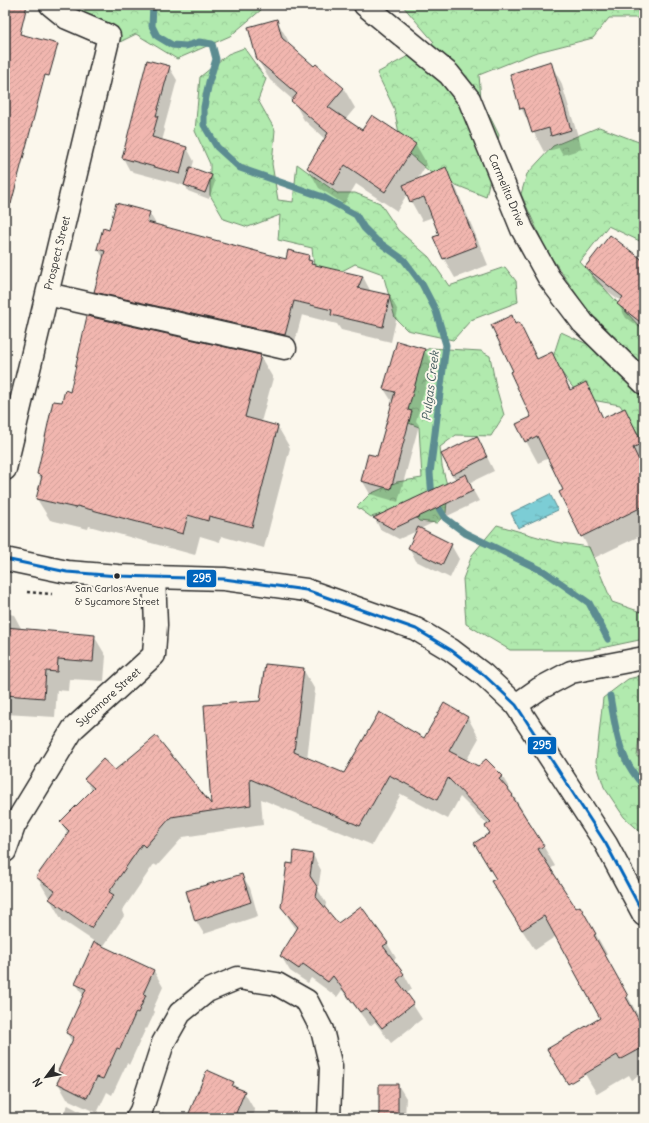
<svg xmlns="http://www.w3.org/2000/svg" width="649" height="1123" viewBox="0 0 649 1123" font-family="Delius,sans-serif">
	<defs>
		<pattern id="forest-crowns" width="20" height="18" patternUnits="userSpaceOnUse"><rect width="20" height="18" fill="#b1eaae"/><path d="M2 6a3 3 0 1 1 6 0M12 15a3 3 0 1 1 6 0" fill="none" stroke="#98c996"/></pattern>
		<pattern id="water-ripples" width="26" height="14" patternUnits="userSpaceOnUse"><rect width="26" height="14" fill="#7ccdd5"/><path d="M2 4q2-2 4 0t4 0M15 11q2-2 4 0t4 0" fill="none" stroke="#6bb0b7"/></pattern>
		<pattern id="building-hatch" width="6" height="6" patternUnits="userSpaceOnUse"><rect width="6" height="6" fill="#f1b6af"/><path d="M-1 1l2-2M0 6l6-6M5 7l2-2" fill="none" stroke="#cf9d97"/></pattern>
	</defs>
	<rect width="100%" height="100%" fill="#fbf7ec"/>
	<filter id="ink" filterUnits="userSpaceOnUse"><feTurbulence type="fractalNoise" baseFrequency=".025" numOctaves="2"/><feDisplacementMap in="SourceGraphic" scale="8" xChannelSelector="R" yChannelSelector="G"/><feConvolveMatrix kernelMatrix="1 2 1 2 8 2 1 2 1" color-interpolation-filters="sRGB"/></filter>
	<g filter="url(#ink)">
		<path fill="url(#forest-crowns)" stroke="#6e8a6c" d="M69 5H252L261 10 230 36 177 59 136 34 118 43Z
			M402 5H644V18H609L593 38 534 53 479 75 481 99 499 135 486 197 436 177 402 148 394 108 377 73 434 42Z
			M244 48 266 79 258 100 275 130 272 164 278 200 293 202 297 164 337 193H355L380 203 398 230 429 257 449 286 505 267 516 281 518 302 471 320 453 340 407 330 395 318 383 274 355 264 316 285 312 248 278 240 280 215 248 227 224 219 210 195V164L195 131 200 77 228 54Z
			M599 127 644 144V243L608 226 580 262 640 327 644 323V439L641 438 620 405 581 398 552 360 561 332 598 349 597 324 546 250 521 194 527 174 553 146Z
			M430 348 481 351 490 356 496 387 504 415 491 436 456 435 440 447 442 466 448 489 446 513 437 523 419 521 407 507 371 517 357 507 370 494 397 482 422 478 419 427 396 418 415 355Z
			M497 525 555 542 589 547 612 602 644 613V639L592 650H510L466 624 463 579 472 555Z
			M644 675V717H641L637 757 644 756V835L624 817 604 787 596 762 603 698 628 679Z"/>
		<path fill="url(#water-ripples)" stroke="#5c8c91" d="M550 494 558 510 518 528 511 513Z"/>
		<path fill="#0003" d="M277 21 288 40 290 46 314 68 316 65 344 89 355 108 345 120 362 132 373 116 416 145 427 164 417 180 445 169 456 188 488 265 455 278 444 259 435 237 441 235 433 217 422 221 407 194 397 211 356 184 344 204 319 188 308 168 325 139 304 120 293 100 270 80 258 60Z
			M550 63 561 82 582 149 563 155 559 148 544 152 521 108Z
			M169 67 177 80 164 128 165 130 162 141 187 148 194 161 192 168 212 176 215 182 209 199 188 191 186 186 130 171 123 158Z
			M149 212 157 226 286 260 308 256 314 266 363 277 371 292 390 296 398 311 391 342 341 330 337 324 302 315 293 349 104 307 95 292 104 259 98 249 110 231Z
			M644 256V331L626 318 618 304 621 301 594 281 586 267 641 260Z
			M511 317 516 325 519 323 538 359 551 353 571 390 585 383 604 419 624 409 644 445V534L594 558 582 536 565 490 549 458 538 463 526 441 533 417 514 371Z
			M424 350 432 363 416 421 419 425 398 502 370 494 362 480 378 457 393 403 384 389Z
			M260 356 273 378 261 422 278 427 290 448 264 548 221 536 220 542 200 536 195 555 89 526 88 529 50 520 37 499 42 481 38 474 63 404 70 393Z
			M484 451 494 471 469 483 479 501 420 529 451 545 459 559 450 578 416 561 409 547 417 531 399 539 380 529 375 519 456 480 452 474Z
			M5 613 14 615 22 630 94 636 106 656 104 681 69 679 68 691 57 690 55 717 5 714Z
			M303 669 315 690 307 759 345 774 424 739 468 718 479 738 466 761 502 776 555 866 550 869 576 910 580 907 607 954 605 955 639 1017 637 1018 644 1031V1073L632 1080 629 1075 597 1094 585 1074 601 1018 556 936 535 950 504 902 496 879 491 834 488 825 460 797 448 819 401 794 372 845 261 799 263 825 183 837 157 866 154 864 122 911 124 916 103 947 154 971 163 987 153 1009 155 1012 147 1029 146 1028 129 1065 127 1063 112 1095 107 1092 97 1113 67 1099 58 1083 62 1075 59 1071 72 1042 67 1033 84 997 76 983 95 942 62 920 37 877 68 834 61 822 92 791 86 779 115 771 212 808 261 702Z
			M313 855 321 870 318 890 326 903 325 909 338 925 387 943 396 958 393 960 404 974 412 989 406 994 422 1019 391 1043 375 1022 370 1026 342 990 337 997 311 978 308 983 290 971 281 956 297 930 291 922 282 907 293 865Z
			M242 875 250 888 258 916 204 934 196 921 188 892Z
			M233 1082 237 1089 244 1092 255 1111 252 1118H188Z
			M398 1085 406 1098 405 1118H380Z
			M68 1105 92 1118H60Z
			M162 1112 177 1118H159Z"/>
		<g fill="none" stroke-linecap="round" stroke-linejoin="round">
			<path stroke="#5c8c91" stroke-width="7" d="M153 5 152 26 157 36 172 45 186 46 199 42 212 44 216 59 209 82 204 107V125L217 147 240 168 323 197 356 215 364 228 376 240 404 260 422 284 436 311 446 345 430 473 432 497 445 518 465 533 545 572 589 603 608 639
				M610 696C616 731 618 758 644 786"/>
		</g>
		<path fill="url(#building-hatch)" stroke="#2b2b2b" d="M5 5H27L20 34 58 44 49 76 45 75 11 204H5Z
			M277 19 282 38 314 66 316 64 344 88 328 107 362 130 372 115 416 144 385 192 345 165 333 185 307 168 328 133 291 101 297 94 257 60 248 27Z
			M147 60 170 66 156 116H158L152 137 187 147 180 174 122 158Z
			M551 61 571 130 551 136 549 128 532 133 524 108 520 109 510 74Z
			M190 167 212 175 205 193 184 185Z
			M446 167 477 246 443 259 433 237 439 235 424 197 410 202 403 185Z
			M116 203 150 212 147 222 286 259 288 250 309 255 308 260 312 261 311 264 363 276 358 288 390 295 383 327 331 315 332 310 294 301 285 335 94 292 105 251 97 249 103 228 109 230Z
			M610 235 644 261V325L617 304 623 297 585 267Z
			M512 315 515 324 519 322 537 359 552 352 570 390 586 382 603 418 625 408 642 443 633 448 644 471V506L581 537 559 492 563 490 537 436 525 442 516 424 531 417 510 372 513 371 491 325Z
			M87 316 261 355 245 417 278 426 252 527 209 516 208 521 188 515 183 534 77 506 76 508 36 499 42 476 37 474 53 401 62 402 65 390 70 392Z
			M397 341 425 349 408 410 412 411 391 489 361 481 368 454 377 456 395 392 383 389Z
			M477 436 487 457 452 475 441 454Z
			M466 474 473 491 393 529 373 518Z
			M418 527 452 544 442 565 408 548Z
			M5 627 95 635 93 662 58 659 57 672 46 671 44 698 5 695Z
			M265 664 304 668 294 752 344 773 379 712 424 738 444 703 468 717 449 751 478 766 486 759 503 776 499 779 513 795 512 796 544 846 538 849 576 908 580 906 596 934 594 935 628 996 626 997 644 1030V1047L620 1060 617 1055 568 1084 547 1049 600 1018 544 916 522 930 491 881 496 879 474 843 490 833 485 826 491 822 448 778 437 800 389 775 360 826 250 779 251 805 171 817 145 847 142 844 109 892 114 895 91 928 49 899 55 891 36 877 69 831 60 822 94 788 84 779 103 759 115 770 156 736 211 804 204 705 260 701Z
			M294 851 313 854 310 876 318 888 316 897 338 923 361 906 388 943 383 946 404 974 397 980 414 1003 382 1028 366 1008 360 1012 333 976 328 982 303 964 299 969 280 956 298 927 281 907 287 863 293 864Z
			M242 874 251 902 195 921 186 891Z
			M94 942 154 970 143 994 146 995 138 1013 136 1012 120 1049 117 1048 103 1079 97 1077 87 1098 57 1083 62 1073 58 1071 74 1037 66 1033 86 989 75 984Z
			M207 1070 234 1082 232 1086 245 1091 234 1118H187Z
			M379 1084H398V1118H379Z"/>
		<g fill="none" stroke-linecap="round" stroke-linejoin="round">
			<defs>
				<path id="minor" d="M365 5 449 74 469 99 522 229 549 278 583 323 644 383
					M47 294 285 348
					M5 469 109 36 67 18 51 5
					M516 705 539 689 571 672 644 658
					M5 851 14 826 73 729 154 655 156 625 154 577
					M137 1118 141 1111 163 1043 180 1013 207 991 238 978 277 984 307 1001 322 1030 331 1067 329 1118"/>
				<path id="major" d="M5 559 67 572 118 576 224 579 306 590 416 629 451 650 484 675 516 705 606 844 644 915"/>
			</defs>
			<use href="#minor" stroke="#2b2b2b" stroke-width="25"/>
			<use href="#major" stroke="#2b2b2b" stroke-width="25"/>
			<path stroke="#2b2b2b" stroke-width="2.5" stroke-dasharray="3 3" stroke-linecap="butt" d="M27 592 52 594"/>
			<use href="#minor" stroke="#fbf7ec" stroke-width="22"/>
			<use href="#major" stroke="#fbf7ec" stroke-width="22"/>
			<defs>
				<path id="bus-1" d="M5 559 67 572 118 576 224 579 306 590 416 629 451 650 484 675 516 705 606 844 644 915"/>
			</defs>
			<use href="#bus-1" stroke="#fbf7ec" stroke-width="6"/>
			<use href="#bus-1" stroke="#0065bd" stroke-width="3"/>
		</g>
	</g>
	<circle fill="#2b2b2b" stroke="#fbf7ec" stroke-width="1.5" cx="117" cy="576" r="3.5"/>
	<g text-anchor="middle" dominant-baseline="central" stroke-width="4" stroke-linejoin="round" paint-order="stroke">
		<g font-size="10" fill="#2b2b2b" stroke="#fbf7ec">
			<text x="117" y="588">San Carlos Avenue<tspan x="117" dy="13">&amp; Sycamore Street</tspan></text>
		</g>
		<g font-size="11" fill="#2b2b2b" stroke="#fbf7ec">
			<text transform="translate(507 190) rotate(67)">Carmelita Drive</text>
			<text transform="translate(57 253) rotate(-76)">Prospect Street</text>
			<text transform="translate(108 697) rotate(-42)">Sycamore Street</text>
		</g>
		<g font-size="12" font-style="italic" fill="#435c5e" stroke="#fbf7ec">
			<text transform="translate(430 386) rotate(-83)">Pulgas Creek</text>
		</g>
	</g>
	<g stroke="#fbf7ec" stroke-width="1.5">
		<rect x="186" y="569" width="31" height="19" rx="4" fill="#0065bd"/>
		<rect x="527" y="736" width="30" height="19" rx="4" fill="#0065bd"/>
	</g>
	<g font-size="11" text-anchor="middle" font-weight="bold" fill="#fff">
		<text x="202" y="582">295</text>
		<text x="542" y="749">295</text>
	</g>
	<rect width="649" height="1123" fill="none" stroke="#fbf7ec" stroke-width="20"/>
	<rect x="10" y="10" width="629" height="1103" fill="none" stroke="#2b2b2b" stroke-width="1.5" filter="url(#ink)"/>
	<g transform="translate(46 1077) rotate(238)" stroke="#fbf7ec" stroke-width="3" paint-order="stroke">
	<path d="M0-3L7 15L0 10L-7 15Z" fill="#2b2b2b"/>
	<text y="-6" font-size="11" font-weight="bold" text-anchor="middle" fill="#2b2b2b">N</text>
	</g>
</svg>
